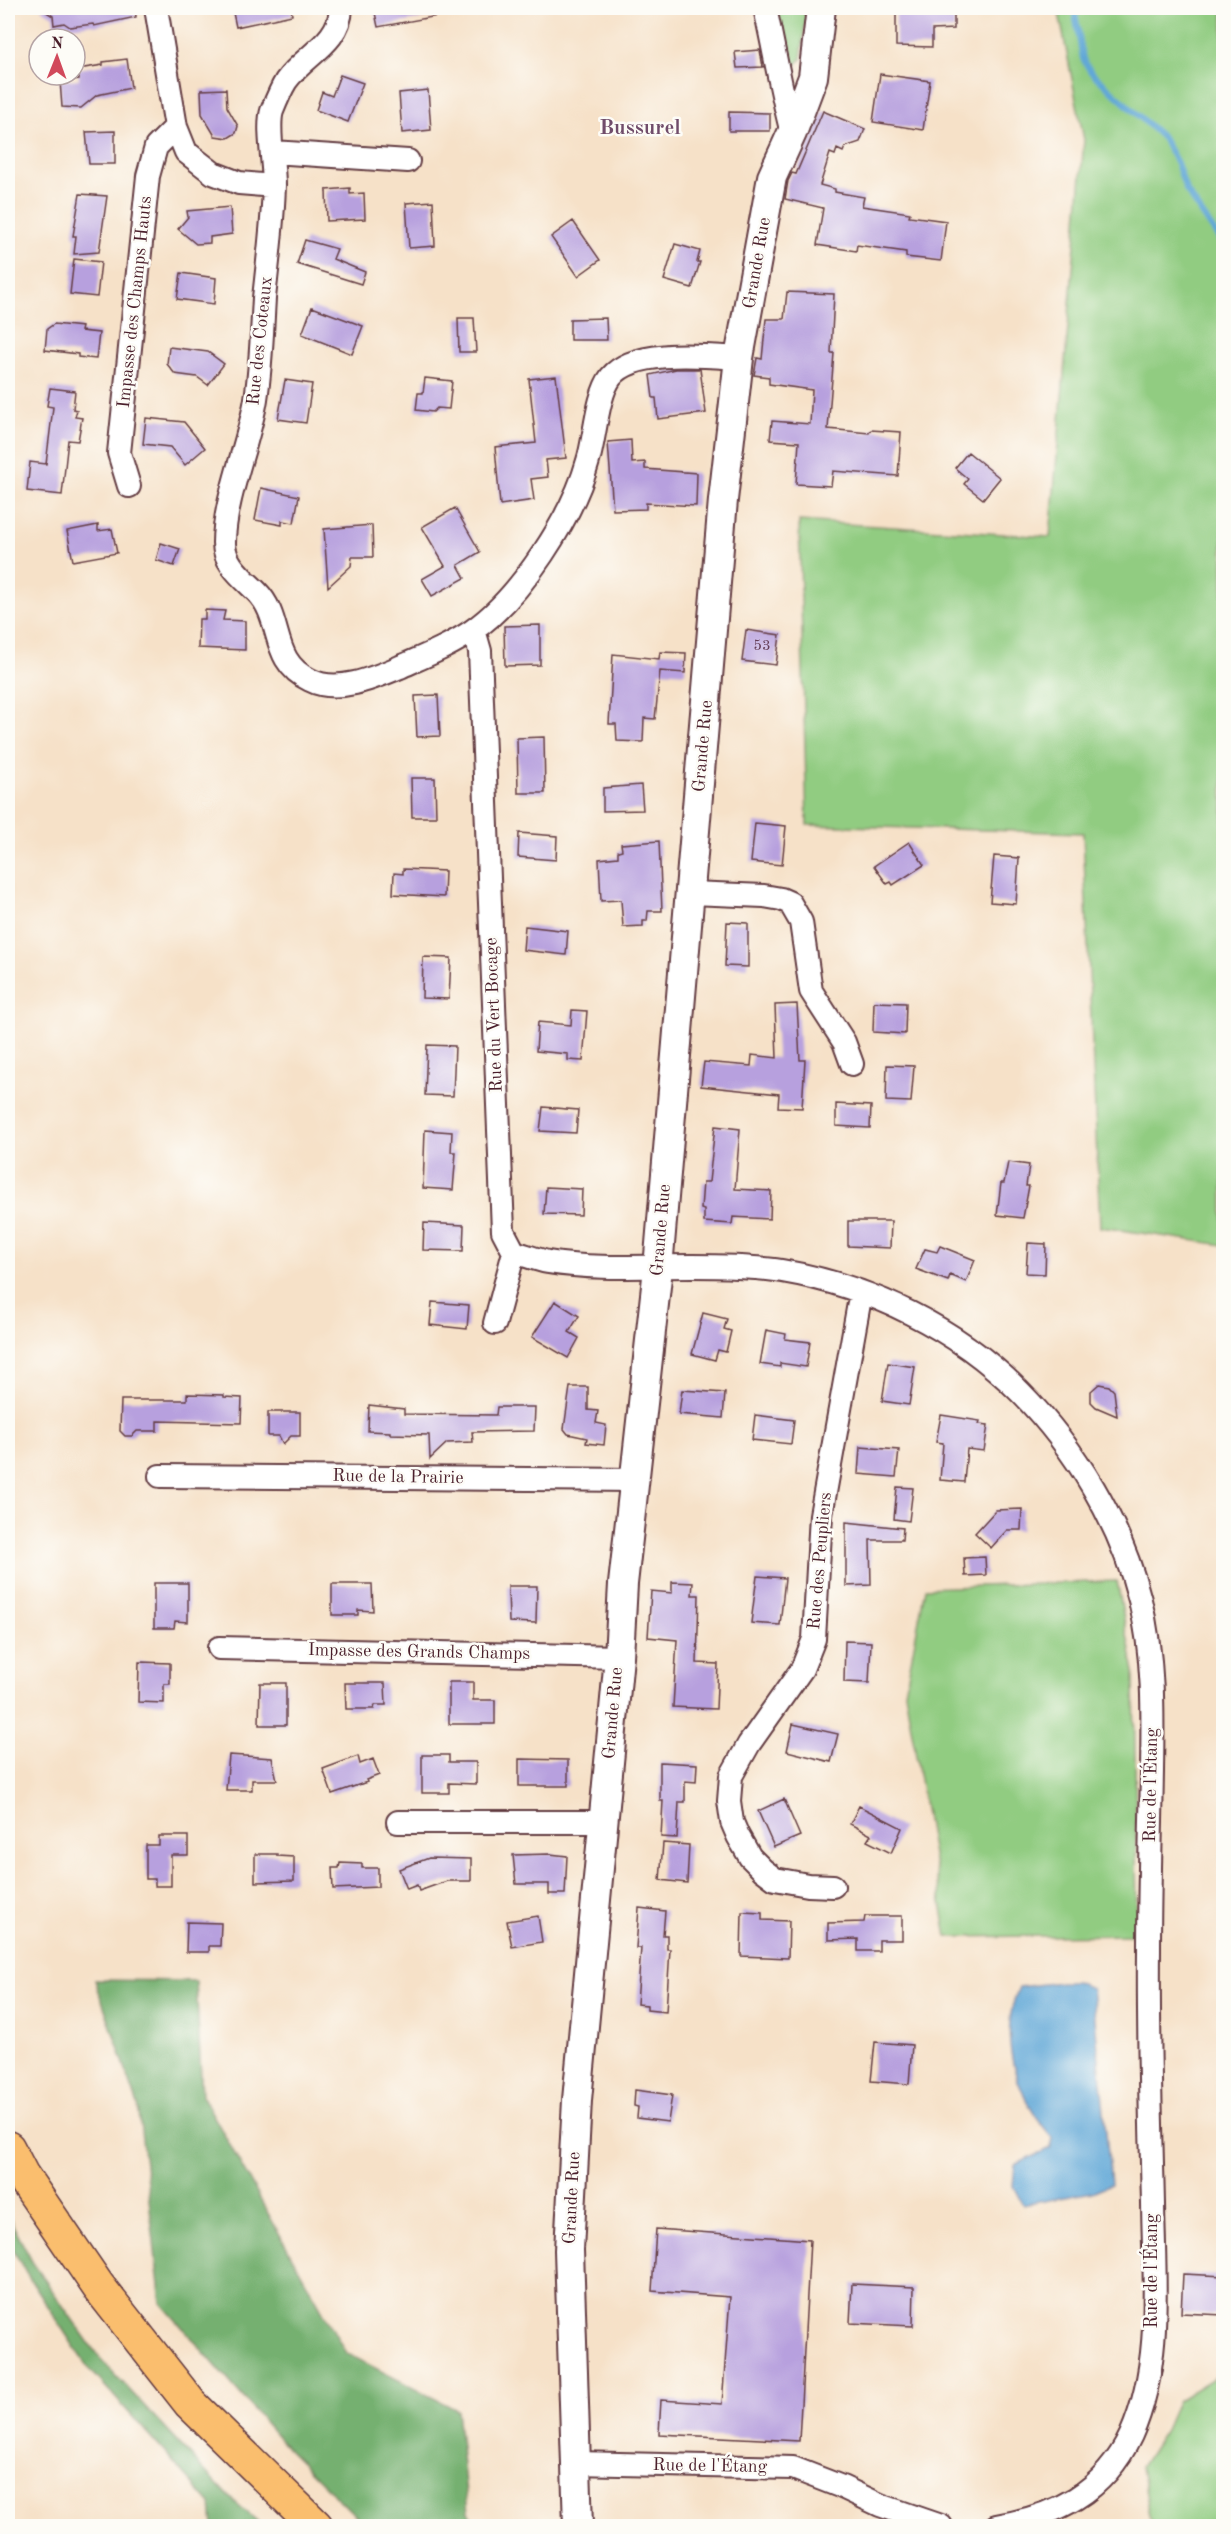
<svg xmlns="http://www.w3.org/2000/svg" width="1231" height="2534" viewBox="0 0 1231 2534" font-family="'Old Standard TT',serif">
	<rect width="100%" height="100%" fill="#fdfcf7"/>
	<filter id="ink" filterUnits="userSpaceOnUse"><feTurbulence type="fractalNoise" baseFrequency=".0167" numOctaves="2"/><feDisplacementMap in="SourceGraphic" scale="12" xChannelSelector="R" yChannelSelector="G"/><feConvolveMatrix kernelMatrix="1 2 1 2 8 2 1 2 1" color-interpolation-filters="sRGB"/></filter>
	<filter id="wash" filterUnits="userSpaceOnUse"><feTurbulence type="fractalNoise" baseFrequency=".008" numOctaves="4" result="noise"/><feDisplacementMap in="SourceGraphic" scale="24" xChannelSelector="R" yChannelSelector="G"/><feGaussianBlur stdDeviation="1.35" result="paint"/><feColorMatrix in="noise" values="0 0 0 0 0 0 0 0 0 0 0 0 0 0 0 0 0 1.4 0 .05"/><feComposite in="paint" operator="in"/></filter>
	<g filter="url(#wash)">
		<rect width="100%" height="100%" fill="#f6e1c8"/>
		<path fill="#91cc81" stroke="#6e7656" stroke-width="1.5" d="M772 8H807L801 59 795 66 785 64Z
			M1058 8H1223V1245L1100 1227 1083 833 807 825 799 521 1050 537 1084 140Z
			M1117 1581 1134 1672 1137 1935 947 1937 905 1692 925 1588Z
			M1223 2372V2526H1152L1141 2467 1165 2430 1178 2400Z"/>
		<path fill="#74b06f" stroke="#5f684d" stroke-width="1.5" d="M95 1980 196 1981 202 2095 346 2353 457 2410 468 2512 480 2526H366L289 2450 161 2303 138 2105Z
			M8 2216 33 2263 98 2356 228 2496 263 2526H213L211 2504 86 2365 26 2273 8 2240Z"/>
		<path fill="#61a7d7" stroke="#566381" stroke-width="1.5" d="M1061 1982H1075L1092 1988 1111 2184 1092 2192 1023 2205 1013 2186 1015 2165 1051 2148 1053 2138C1046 2130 1038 2121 1033 2112 1010 2075 1001 2027 1019 1987Z"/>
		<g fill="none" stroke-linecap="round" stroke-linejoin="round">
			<path stroke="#61a7d7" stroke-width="6" d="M1074 8 1083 59 1091 72 1163 138 1177 163 1186 190 1224 246"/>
		</g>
		<g id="blocks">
			<path fill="#b7a0de" d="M40 8H135L136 17 94 26 93 24 70 27 64 23 54 25 53 16Z
				M232 8H291L292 15 236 27Z
				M374 8H437L438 16 378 27Z
				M896 8H954V29L932 30V47L896 46Z
				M760 50 763 67 737 68 735 52Z
				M127 59 131 88 97 95 81 108 62 107 60 81 79 79 78 69 103 65V62Z
				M880 74 930 81 923 130 873 122Z
				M340 75 363 83 348 122 316 110 322 92 332 96Z
				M226 89 227 107 238 126 236 133 228 138 215 136 202 114 201 90Z
				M428 90 431 130 402 133 399 93Z
				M823 111 865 129 860 142 845 147 843 152 837 149 835 155 830 153 820 185 835 189V192L864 197 862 206 910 213 909 216 946 221 941 261 906 257V252L857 245 856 251 817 245 823 208 785 199 788 181 792 173 796 174Z
				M729 112 770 113V131H729Z
				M115 131V164H89L86 132Z
				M350 188V194L364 193 365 219 327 221 326 190Z
				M80 194 107 196 99 252 74 254 76 236H73Z
				M433 201 435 246 409 248 406 203Z
				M230 207 232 234 210 237V243L196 244 178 229 188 217 187 211Z
				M573 221 600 260 578 276 551 237Z
				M305 240 337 249 333 259 365 272 361 284 297 264Z
				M675 244 700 251 697 262H700L692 288 664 280Z
				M74 259 101 262 97 297 70 294Z
				M181 273 216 278 214 304 177 299Z
				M787 292 834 294 831 353H834L828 429 869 433 871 430 901 432 898 476 833 471 831 486 796 484 799 442 770 440 772 421 810 424 812 390 769 384V377L754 375 757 358 762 359 766 319H784Z
				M312 307 363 326 352 354 302 334Z
				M458 318H474L476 352H459Z
				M606 318 607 340H570V319Z
				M54 324 82 327 81 331 99 333 96 359 78 357V354L45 350 47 329Z
				M169 347 208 352 224 364 208 385 197 377 175 374 167 364Z
				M676 369H700L706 413 658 419 656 398H653L650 375Z
				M556 376 566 458 546 460 548 477 531 479 534 500 500 505 495 447 536 443 529 379Z
				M425 378 452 381 449 409 437 408 433 412 416 410 418 393H423Z
				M285 380 312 384 306 423 278 419Z
				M50 388 75 391 73 409 77 410 75 417 82 418 78 441 68 440 62 495 27 491 30 462 46 464 53 407 47 406Z
				M146 418 184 422 205 448 185 465 170 447 143 444Z
				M631 440 632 463 645 462V469L697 473 696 506 646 503V509L613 510 608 442Z
				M968 452 1000 478 983 499 964 484 968 479 955 468Z
				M261 488 299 496 294 523 282 521V525L255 520Z
				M455 508 480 552 458 565 465 578 432 596 422 579 445 566 422 527Z
				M98 525V531L112 529 117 553 73 561 67 531Z
				M372 525 373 557H352L351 566 328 587 324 529Z
				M161 543 180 549 174 566 156 560Z
				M205 610 225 611 223 620 245 621V650L198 648 199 619H205Z
				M540 625V665L505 666 504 626Z
				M746 630 780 635 776 665 742 661Z
				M660 652 686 653 685 673 660 671 655 719 644 718 643 742 617 741 616 724H609L613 654 659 659Z
				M438 695 440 736 417 737 415 696Z
				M544 737 545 793H518L517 738Z
				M411 778H435L436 817H412Z
				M641 785 643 810 603 811V788Z
				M755 823 786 826 782 865 751 862Z
				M519 833 557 836 556 860 518 857Z
				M659 841 662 911H648L647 921H643V926L623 927 621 900 601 901 599 859 618 857V851L622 850 621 844Z
				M909 842 924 865 893 885 891 882 887 884 874 866Z
				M994 856 1019 858 1016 904 990 902Z
				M403 869 445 871 444 897 393 894 394 873 403 874Z
				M727 922 748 923V967L725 966Z
				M525 926 568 931 566 955 523 950Z
				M423 957 451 958 449 999 422 998Z
				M874 1002 906 1003 905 1034 873 1032Z
				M797 1004 800 1060H805L802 1108 778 1107 779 1094 701 1086 704 1062 751 1066 752 1055 777 1058 775 1005Z
				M572 1010 587 1011 583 1061 568 1060V1054L536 1051 538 1022 571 1025Z
				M427 1045 455 1046 453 1096 425 1095Z
				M887 1065 914 1066 911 1102 886 1101Z
				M836 1104 871 1106 870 1128 836 1126Z
				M543 1107 578 1110 576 1133 540 1131Z
				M715 1126 740 1129 735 1189 771 1191 770 1219 733 1217 732 1224 704 1222V1210L701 1209 703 1182H709Z
				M425 1130 452 1132 451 1152H456L453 1190 423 1188Z
				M1008 1162 1029 1165 1026 1186H1029L1023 1218 997 1215 1001 1183H1004Z
				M546 1187 582 1189 581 1215 544 1214Z
				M848 1221H891L890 1248 848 1246Z
				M424 1223 464 1225 463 1251 423 1250Z
				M1028 1243 1046 1244 1045 1274 1026 1273Z
				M940 1246 975 1260 966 1282 950 1275 948 1281 916 1269 925 1249 937 1252Z
				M555 1301 579 1316 569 1332 579 1338 568 1358 532 1337Z
				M432 1302 469 1305 467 1329 430 1325Z
				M703 1313 727 1319 724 1329 731 1331 726 1352 718 1350 715 1360 692 1354Z
				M766 1330 786 1334 785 1339 810 1342 806 1367 780 1363V1367L760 1364Z
				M888 1363 915 1367 909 1405 882 1401Z
				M1099 1384 1109 1386 1114 1391 1117 1416 1096 1407 1091 1402V1391Z
				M570 1387H588V1410L598 1411 596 1423 606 1425 604 1445 586 1443 587 1438 568 1434 564 1429Z
				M682 1390 725 1393 723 1418 679 1414Z
				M187 1394 224 1395V1397L242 1398 241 1423 157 1421V1431H137L132 1436H125L120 1431 121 1400H187Z
				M369 1405 404 1409V1414L496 1415 497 1407H535L534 1431 472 1432 473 1442 447 1443 430 1459 429 1435 390 1434V1432L368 1431Z
				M268 1412H300V1436H291L283 1444 279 1436H268Z
				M755 1415 794 1420 791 1444 752 1440Z
				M941 1415 980 1421 979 1424 988 1425 984 1451 967 1449 964 1482 940 1480 943 1443 936 1442Z
				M860 1447 899 1450 896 1477 858 1474Z
				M897 1487 913 1488 909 1521 894 1519Z
				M1022 1509 1021 1530H1007L991 1548 975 1533 996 1510Z
				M846 1522 903 1528 902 1540H870L871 1585 846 1586Z
				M985 1557 986 1575 965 1576 964 1558Z
				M757 1576 785 1578 780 1625 751 1623Z
				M672 1582 693 1583 692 1595H699L697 1663 718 1664 716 1709 673 1707 677 1640 648 1637 651 1591 672 1593Z
				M154 1583H188V1622L175 1621 174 1628H154Z
				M332 1584H372L373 1611 358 1610V1615H332Z
				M508 1586H537L536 1623 509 1622Z
				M845 1641 871 1642 869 1683 844 1682Z
				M139 1662 170 1663V1684H164V1703L138 1702Z
				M449 1682H473V1700H495V1724H449Z
				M260 1683H286V1725H259Z
				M345 1683H385L386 1705H375L374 1709H346Z
				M793 1724 838 1734 831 1762 787 1751Z
				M229 1755 272 1758 277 1780H252V1790H226Z
				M422 1755H449V1762H476V1784L449 1783V1793H422Z
				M358 1756 360 1764 373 1759 379 1775 366 1780 367 1782 332 1794 323 1769Z
				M519 1759 568 1760V1786H519Z
				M660 1762 697 1764 696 1782 685 1781V1802H679L677 1838 661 1837 663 1801H660Z
				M784 1799 800 1836 774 1847 758 1811Z
				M859 1806 902 1828 891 1853 867 1841 871 1835 850 1824Z
				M159 1836H188V1855H171V1886H155V1879H146V1845H159Z
				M663 1843 689 1845 687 1883 660 1880Z
				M255 1854H277V1856L294 1857V1881L255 1882Z
				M550 1854 567 1856 565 1894H549V1884H516L513 1855Z
				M429 1858 471 1859V1881H447L419 1891 417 1885 407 1889 399 1869Z
				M340 1863 362 1864V1868H378V1887L333 1889 332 1868H339Z
				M639 1908 665 1911 663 1935H667V1949H670L666 2012 647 2010V2005L637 2004 641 1948H636Z
				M742 1912 762 1913V1920L789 1921 788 1958 741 1956Z
				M538 1916 542 1942 512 1947 507 1921Z
				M865 1916H902V1940H879V1951H858V1939L828 1940V1923L864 1922Z
				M187 1922 221 1923 220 1946H209V1952H186Z
				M875 2042 912 2045 909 2084 871 2081Z
				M635 2090 672 2095 668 2122 637 2118 638 2107 634 2106Z
				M656 2229 810 2240 799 2441 659 2434 661 2400 722 2404 730 2297 652 2291Z
				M1183 2274 1224 2276V2315L1181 2313Z
				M852 2284 914 2287 913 2326 850 2323Z"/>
		</g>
	</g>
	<g filter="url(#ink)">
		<use href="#blocks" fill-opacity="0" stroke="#643c43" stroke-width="1.5"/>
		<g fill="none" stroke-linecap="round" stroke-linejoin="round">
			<defs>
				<path id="minor" d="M156 8 176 127 186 152 213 173 239 183 274 186
					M341 8C340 43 304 55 286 81 281 89 276 101 272 111 267 126 274 166 274 185 273 222 268 261 264 298 262 332 261 366 256 399 249 443 224 500 224 543 224 564 243 578 257 592 284 619 269 661 310 680 337 694 374 678 400 667 425 656 450 646 472 631 520 598 573 516 588 461 595 439 597 395 611 377 634 348 705 356 739 358
					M765 8C774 49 781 91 792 133
					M273 152 408 161
					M129 486 119 453 148 176 156 147 176 127
					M474 630 480 651 503 1231 514 1252C525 1255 537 1260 548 1262 596 1270 645 1266 692 1266 719 1266 757 1267 782 1271 870 1286 957 1328 1020 1392 1076 1449 1120 1522 1140 1600 1154 1656 1153 1713 1152 1771 1151 1831 1149 1891 1149 1951 1148 2035 1151 2119 1153 2204 1154 2280 1163 2363 1131 2435 1104 2493 1055 2516 996 2526
					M691 893 764 896 781 899 790 903 801 922 811 991 844 1042 852 1064
					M495 1323 514 1252
					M160 1476 636 1480
					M219 1648 619 1657
					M398 1822H603
					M833 1886 808 1885 775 1879 763 1870 750 1857 738 1836 732 1822 729 1801 731 1776 749 1744 802 1669 814 1639 821 1515 861 1292
					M576 2463 793 2468 842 2487 880 2505 941 2526"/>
				<path id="tertiary" d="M578 2526 569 2250 577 2100 619 1657 623 1584 658 1268 723 500 739 358 772 177 792 133 813 77 821 8"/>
				<path id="primary" d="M8 2148 22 2175 98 2286 190 2403 316 2526"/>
			</defs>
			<use href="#minor" stroke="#643c43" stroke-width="26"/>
			<use href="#tertiary" stroke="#643c43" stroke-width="32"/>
			<use href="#primary" stroke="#643c43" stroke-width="36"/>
			<use href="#minor" stroke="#fff" stroke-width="22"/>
			<use href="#tertiary" stroke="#fff" stroke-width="28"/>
			<use href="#primary" stroke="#fabe6e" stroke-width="33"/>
		</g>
	</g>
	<g text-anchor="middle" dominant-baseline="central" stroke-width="5" stroke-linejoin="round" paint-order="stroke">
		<g font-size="15" fill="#653f58">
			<text x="762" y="646">53</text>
		</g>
		<g font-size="18" fill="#4a1f2b" stroke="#fdfcf7">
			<text transform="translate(757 263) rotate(-80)">Grande Rue</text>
			<text transform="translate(135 302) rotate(-84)">Impasse des Champs Hauts</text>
			<text transform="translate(260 341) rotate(-84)">Rue des Coteaux</text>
			<text transform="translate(703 746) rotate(-85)">Grande Rue</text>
			<text transform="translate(494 1015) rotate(-92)">Rue du Vert Bocage</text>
			<text transform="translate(661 1230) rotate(-85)">Grande Rue</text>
			<text transform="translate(398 1477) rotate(1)">Rue de la Prairie</text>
			<text transform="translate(820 1561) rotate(-85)">Rue des Peupliers</text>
			<text transform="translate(419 1652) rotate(1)">Impasse des Grands Champs</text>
			<text transform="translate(613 1713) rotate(-85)">Grande Rue</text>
			<text transform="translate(1151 1785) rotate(-89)">Rue de l'Étang</text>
			<text transform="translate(572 2198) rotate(-87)">Grande Rue</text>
			<text transform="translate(1152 2271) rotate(-90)">Rue de l'Étang</text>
			<text transform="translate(710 2466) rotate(1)">Rue de l'Étang</text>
		</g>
		<g font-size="21" font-weight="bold" fill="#704c6a" stroke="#fdfcf7">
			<text x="640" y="128">Bussurel</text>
		</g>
	</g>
	<rect width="1231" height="2534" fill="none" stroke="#fdfcf7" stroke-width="30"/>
	<g transform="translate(57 57) rotate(1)"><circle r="28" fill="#fdfcf7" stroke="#b5a4a5" stroke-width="1.5"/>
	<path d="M0-4.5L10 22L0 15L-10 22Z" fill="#d1495b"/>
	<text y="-9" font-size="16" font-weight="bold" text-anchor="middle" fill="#4a1f2b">N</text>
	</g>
</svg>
